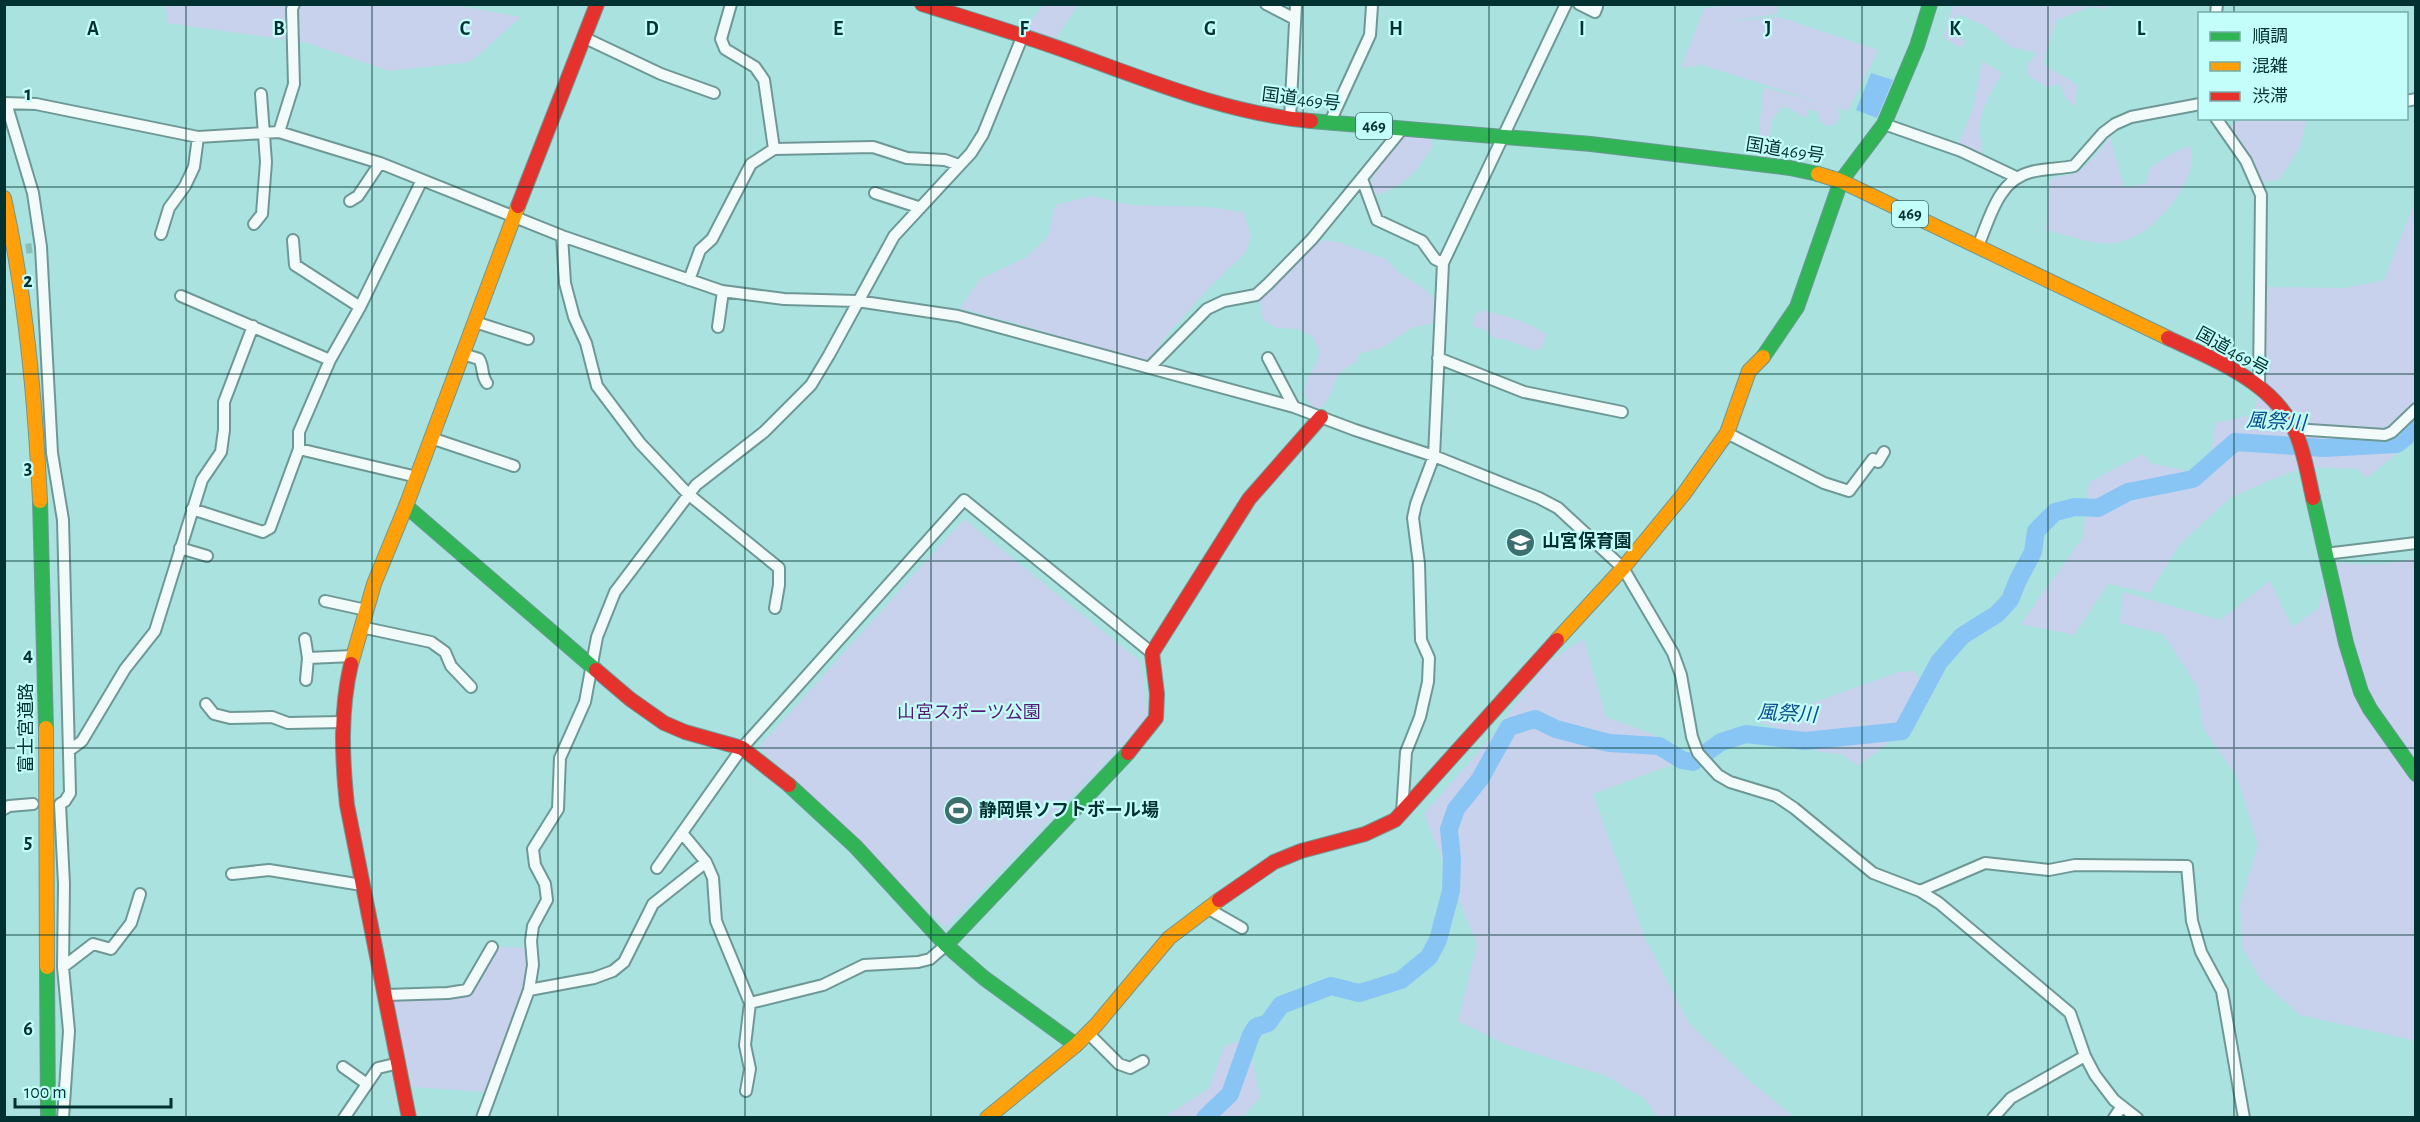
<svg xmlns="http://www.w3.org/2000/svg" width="2420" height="1122" viewBox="0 0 2420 1122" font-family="'Alegreya Sans','Noto Sans JP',sans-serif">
	<rect width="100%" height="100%" fill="#a9e2de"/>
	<path fill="#c9d2ed" d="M448 4 521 17 470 62 389 71 308 43 168 23 165 5Z
		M1974 4 2112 5 2106 9 2088 7 2056 21 2043 64 2077 85 2075 107 2065 97 2060 84 2046 87 2028 75 2027 65 2037 53 2011 47 1983 25 1958 14 1951 29 1966 42 1960 48 1943 37 1953 6Z
		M1043 5H1078L1056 38 1025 29Z
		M1727 5H1778L1777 14 1726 22 1779 17 1878 50 1848 111 1837 108 1840 117 1835 125 1826 126 1819 120 1818 111 1808 110 1806 118C1796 115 1793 105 1781 108L1771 122 1769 146 1778 151 1779 160 1757 156 1763 87 1826 104 1699 64 1698 66 1681 68 1704 8 1726 6Z
		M1982 61 2002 73C1985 103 1974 117 1983 153L1981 156 1958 145 1973 108Z
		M2240 119H2306L2301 145 2279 180 2260 182 2228 128Z
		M1404 136 1430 138 1433 146C1416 172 1403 190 1371 196 1369 169 1385 152 1404 136Z
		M2110 137 2124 187 2145 184 2150 168 2180 149 2192 146C2191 155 2192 166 2189 174 2174 208 2141 248 2100 243 2082 241 2063 234 2046 230L2050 180C2058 174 2068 177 2077 172 2090 165 2100 149 2110 137Z
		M1092 196 1131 205 1207 207 1244 212 1251 237 1246 252 1209 288 1167 335 1148 361 960 308 980 279 1027 257 1048 236 1055 205Z
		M2415 201V439L2367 478 2357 469 2305 467 2268 481 2230 498 2179 545 2150 593 2108 584 2074 635 2021 624 2083 537 2089 482 2143 454 2150 463 2197 473 2211 459 2215 423 2252 415 2263 380 2264 313 2267 287 2345 288 2384 280Z
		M1323 240 1338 242 1386 259 1398 272 1423 288 1433 297V323L1411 328 1384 347 1359 354 1357 362C1325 376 1339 394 1319 409L1311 406 1304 393 1308 377 1317 363 1319 351 1312 336 1298 329 1276 328 1263 320 1260 301C1271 288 1283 278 1295 266 1305 256 1309 246 1323 240Z
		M1482 310C1506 316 1527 321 1547 335L1542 348 1535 351 1508 340 1493 338 1485 330 1472 326 1474 316Z
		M964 519 1141 662 1148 718 946 928 759 747Z
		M2415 558V1050L2412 1040 2300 1015 2261 980 2242 948 2240 905 2258 845 2237 777 2203 728 2197 686 2163 634 2120 623 2123 592 2220 620 2270 581 2292 627 2318 609 2333 562C2361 565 2389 566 2415 558Z
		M1584 639 1606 717 1660 737 1671 765 1593 794 1645 938 1689 1023 1750 1081 1794 1117H1657L1645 1099 1606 1076 1507 1045 1458 1021 1477 945 1424 814 1494 734 1545 664Z
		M1915 671 1920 679 1913 692 1917 717 1891 741 1858 766 1842 754 1819 752 1789 732 1757 721 1764 708 1804 706 1899 672Z
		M497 947 527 948 526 989 487 1092 412 1087 393 1000 468 996Z
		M1241 1040 1249 1043 1260 1097 1243 1117H1164L1209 1088 1224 1046Z"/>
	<path fill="#88c5f4" d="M1871 73 1893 80 1877 118 1856 110Z"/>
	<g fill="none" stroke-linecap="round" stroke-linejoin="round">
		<path stroke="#88c5f4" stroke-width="18" d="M1205 1118 1230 1094 1251 1035 1256 1027 1268 1023 1281 1005 1331 986 1359 993 1366 991 1401 980 1429 957 1438 940 1451 891 1452 860 1449 829 1456 809 1480 779 1509 727 1535 719 1556 729 1609 743 1659 746 1682 760 1693 762 1721 742 1746 734 1805 741 1902 731 1939 662 1962 636 1997 614 2010 600 2018 580 2033 552 2036 531 2055 512 2075 507 2098 508 2128 492 2193 479 2235 442 2324 448 2397 444 2416 429"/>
		<path stroke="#87bfbb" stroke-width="10" stroke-dasharray="10 5" stroke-linecap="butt" d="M11 251 32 248"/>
		<defs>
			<path id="street" d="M1266 4 1295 19
				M1579 4 1595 12 1597 7
				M2216 14 2217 4
				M585 38 661 74 714 93
				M2406 101 2416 99
				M4 103 36 104 198 137 279 132 380 163 562 236 722 291 784 299 857 301 958 316 1294 407 1355 430 1434 456 1539 498 1558 508 1623 568 1673 653 1681 675 1692 737 1698 753 1718 775 1730 782 1776 796 1794 808 1873 873 1920 891 1939 903 2070 1013 2085 1056 2095 1075 2114 1100 2137 1118
				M6 103 33 193 41 247 52 453 63 520 70 793 65 801 60 804 64 884 63 967 69 1031 63 1118
				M2216 118 2246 161 2261 195 2259 385
				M1290 119 1296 4
				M1330 122 1370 35 1372 6
				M1884 124 1961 151 2016 177
				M279 132 294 84 292 9 294 4
				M774 149 873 147 907 158 945 160 959 165
				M1362 179 1377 220 1422 241 1435 259 1443 263
				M875 193 918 207
				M350 201 358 196 380 163
				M254 224 262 214 266 162 261 94
				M161 234 169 208 185 186 194 167 198 137
				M562 236 565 283 574 317 586 343 597 386 640 443 688 494 779 568V585L775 608
				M293 240 295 265 360 307
				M1978 246C1990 218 1998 180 2031 172 2045 168 2060 169 2074 166L2103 133 2115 124 2131 117 2200 104
				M689 280 700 250 712 239 751 164 774 149 764 80 755 67 725 49 721 39 731 4
				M181 296 330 360
				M475 322 528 339
				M718 327 723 291
				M463 354 479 359C484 367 481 376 487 383
				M1268 358 1294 407
				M1438 358 1524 392 1622 412
				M1150 367 1207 309 1224 301 1256 295 1268 284 1312 239 1402 129
				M2294 429 2385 435 2392 432 2416 409
				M1727 433 1824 483 1849 491 1873 459 1878 462 1884 452
				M431 438 514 466
				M299 449 417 477
				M192 509 263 532 270 528 299 449V432L330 360 360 307 422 180
				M180 548 207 556
				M2325 554 2416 543
				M325 601 366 610
				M361 627 431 642 445 652 451 666 471 687
				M305 639 308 658
				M306 680 308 658 353 656
				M206 704 214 714 230 718 272 717 288 723 343 722
				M70 750 82 741 125 669 155 631 202 480 221 452 224 430V402L253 326
				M4 809 9 806 33 804
				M1402 813 1406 752 1420 717 1428 682 1429 658 1421 640 1419 564 1413 518 1416 504 1434 456 1443 263 1566 4
				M682 833 706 862 713 878 716 921 750 1003 823 985 864 965 918 962 930 959 946 945
				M657 868 742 748 964 500 1152 653
				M232 874 269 870 362 885
				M1920 891 1985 863 2049 870 2075 865 2187 866 2192 921 2201 952 2222 991 2244 1118
				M1207 908 1242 928
				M63 967 93 944 111 949 131 923 140 894
				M529 990 533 965 531 941 533 926 547 900 545 884 535 865 533 849 558 809 560 758 585 702 597 637 615 592 696 485 764 432 811 385 829 355 894 236 971 153 983 134 1023 35
				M386 995 448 993 467 990 492 947
				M1088 1033 1119 1064 1130 1068 1143 1061
				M343 1067 367 1084
				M746 1091 750 1069 745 1045 750 1003
				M344 1118 378 1068 399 1063
				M482 1118 529 990 594 978 613 971 624 962 653 904 706 862
				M1993 1118 2011 1098 2085 1056
				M2114 1118 2122 1106"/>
			<path id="fast" d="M1311 121 1591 144 1790 168 1818 174
				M1763 357 1797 307 1841 181 1884 124 1917 46 1930 4
				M2313 498 2346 643 2361 692 2370 709 2416 774
				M40 501 46 728
				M406 506 596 670
				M789 785 855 846 946 945 984 978 1076 1045
				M946 945 1128 753
				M47 967 48 1118"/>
			<path id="slow" d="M1818 174 1841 181 2168 338
				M4 198C26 298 35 399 40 501
				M1557 640 1623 568 1683 495 1727 433 1749 371 1763 357
				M351 664 374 584 406 506 518 206
				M46 728 47 967
				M987 1118 1076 1045 1096 1025 1169 938 1219 900"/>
			<path id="jam" d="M922 4C976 21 1030 37 1083 57 1157 84 1232 114 1311 121
				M518 206 597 4
				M2168 338C2219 362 2282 385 2300 444 2306 462 2309 480 2313 498
				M351 664C340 711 342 758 347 805L409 1118
				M596 670 630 699 664 723 685 732 742 748 789 785
				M1128 753 1156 718 1157 694 1152 653 1249 499 1321 417
				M1219 900 1274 862 1301 851 1365 834 1395 820 1557 640"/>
		</defs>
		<use href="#street" stroke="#6e9895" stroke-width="14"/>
		<use href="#fast" stroke="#6e9895" stroke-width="16"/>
		<use href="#slow" stroke="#6e9895" stroke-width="16"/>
		<use href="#jam" stroke="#6e9895" stroke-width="16"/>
		<use href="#street" stroke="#f2fbfa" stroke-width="10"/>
		<use href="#fast" stroke="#30b455" stroke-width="14"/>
		<use href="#slow" stroke="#ff9f0a" stroke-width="14"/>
		<use href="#jam" stroke="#e5322d" stroke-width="14"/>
	</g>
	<path fill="none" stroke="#013130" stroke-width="1.5" stroke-opacity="0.55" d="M186 4V1118M372 4V1118M558 4V1118M745 4V1118M931 4V1118M1117 4V1118M1303 4V1118M1489 4V1118M1675 4V1118M1862 4V1118M2048 4V1118M2234 4V14M2234 118V1118M4 187H2416M4 374H2416M4 561H2416M4 748H2416M4 935H2416"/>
	<defs>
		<symbol id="school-disc" viewBox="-11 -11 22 22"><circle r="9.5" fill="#3c6f6d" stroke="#c4fefa"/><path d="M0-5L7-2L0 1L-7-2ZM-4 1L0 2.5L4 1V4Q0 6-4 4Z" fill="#fff"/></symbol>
		<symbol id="stadium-disc" viewBox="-11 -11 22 22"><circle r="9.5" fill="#3c6f6d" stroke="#c4fefa"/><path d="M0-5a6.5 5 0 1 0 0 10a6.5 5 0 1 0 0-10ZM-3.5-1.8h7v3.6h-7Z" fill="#fff"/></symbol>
	</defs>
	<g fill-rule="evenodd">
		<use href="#school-disc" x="1504" y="526" width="33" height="33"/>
		<use href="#stadium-disc" x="942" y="794" width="33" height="33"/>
	</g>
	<g text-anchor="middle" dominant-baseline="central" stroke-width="4.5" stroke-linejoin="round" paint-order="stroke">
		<g fill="#c4fefa" stroke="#3c6e6d" stroke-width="1.5">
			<rect x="1356" y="113" width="36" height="26" rx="4.5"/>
			<rect x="1892" y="201" width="36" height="26" rx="4.5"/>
		</g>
		<g font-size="16" font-weight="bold" fill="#013130">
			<text x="1374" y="126">469</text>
			<text x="1910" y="214">469</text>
		</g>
		<g font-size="18" fill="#013130" stroke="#c4fefa">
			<text transform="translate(1301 100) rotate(7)">国道469号</text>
			<text transform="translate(1785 151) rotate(9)">国道469号</text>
			<text transform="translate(2232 352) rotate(29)">国道469号</text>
			<text transform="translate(27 728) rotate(-90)">富士宮道路</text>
		</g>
		<g font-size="18" font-weight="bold" fill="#013130" stroke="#c4fefa" text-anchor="start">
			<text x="1542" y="542">山宮保育園</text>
			<text x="979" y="811">静岡県ソフトボール場</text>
		</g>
		<g font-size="18" fill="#551973" stroke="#c4fefa">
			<text x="969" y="713">山宮スポーツ公園</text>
		</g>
		<g font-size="20" font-style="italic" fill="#094e8b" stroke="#c4fefa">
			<text transform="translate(2276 422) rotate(3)">風祭川</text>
			<text transform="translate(1787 714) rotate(3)">風祭川</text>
		</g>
	</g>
	<g font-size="20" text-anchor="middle" font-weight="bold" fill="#013130" stroke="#c4fefa" stroke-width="4.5" stroke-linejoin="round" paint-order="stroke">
		<text x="93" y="35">A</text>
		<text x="279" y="35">B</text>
		<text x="465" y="35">C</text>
		<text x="652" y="35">D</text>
		<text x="838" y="35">E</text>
		<text x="1024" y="35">F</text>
		<text x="1210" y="35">G</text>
		<text x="1396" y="35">H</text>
		<text x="1582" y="35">I</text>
		<text x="1768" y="35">J</text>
		<text x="1955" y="35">K</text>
		<text x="2141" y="35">L</text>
		<text x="28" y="100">1</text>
		<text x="28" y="287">2</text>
		<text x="28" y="474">3</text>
		<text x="28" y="661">4</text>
		<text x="28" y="848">5</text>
		<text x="28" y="1035">6</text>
	</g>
	<rect width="2420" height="1122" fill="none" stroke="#013130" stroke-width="12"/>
	<rect x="2198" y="12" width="210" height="108" fill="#c4fefa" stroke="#76aca9" stroke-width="1.5"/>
	<rect x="2210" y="32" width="30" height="9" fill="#30b455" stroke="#76aca9" stroke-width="1.5"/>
	<text x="2252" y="42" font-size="18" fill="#013130">順調</text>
	<rect x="2210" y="62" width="30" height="9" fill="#ff9f0a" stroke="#76aca9" stroke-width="1.5"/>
	<text x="2252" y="72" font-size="18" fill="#013130">混雑</text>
	<rect x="2210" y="92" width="30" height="9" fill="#e5322d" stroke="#76aca9" stroke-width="1.5"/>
	<text x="2252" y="102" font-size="18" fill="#013130">渋滞</text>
	<path d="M15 1098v9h156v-9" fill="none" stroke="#013130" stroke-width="3"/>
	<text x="24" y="1098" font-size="18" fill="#013130" stroke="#c4fefa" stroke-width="4.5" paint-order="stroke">100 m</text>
</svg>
